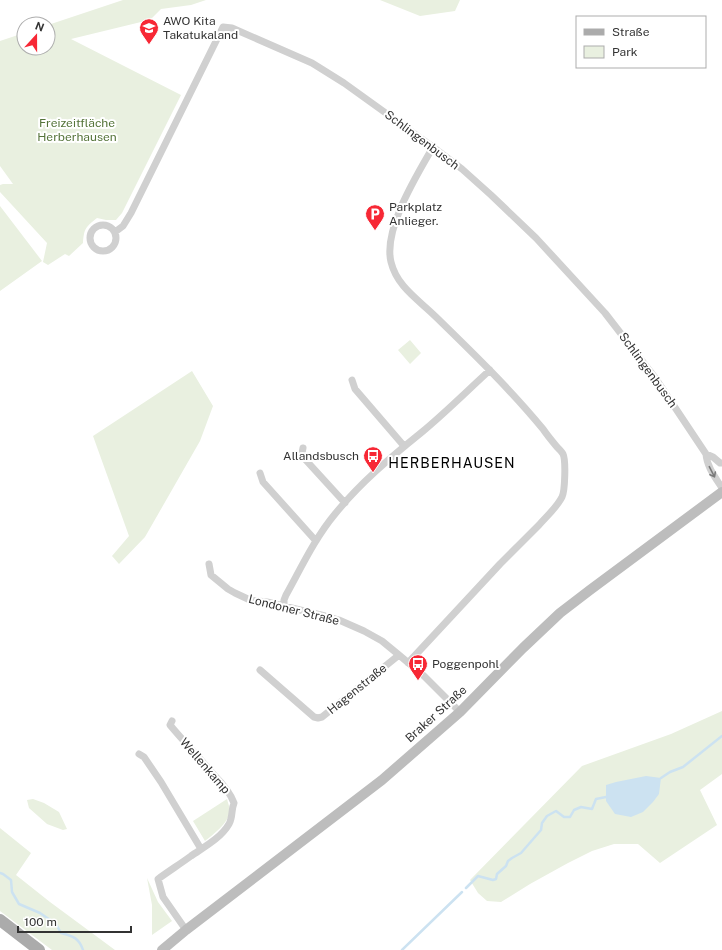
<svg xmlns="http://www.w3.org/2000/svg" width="722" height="950" viewBox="0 0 722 950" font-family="'Public Sans',sans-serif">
	<rect width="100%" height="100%" fill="#fff"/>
	<path fill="#e9f0e0" d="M123 0H206L191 5 161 9 152 18 141 22 71 39 181 95 122 213 116 220H106L97 218C86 227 84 228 83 243L69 256 65 254 48 265 43 262 47 243 0 192V185L3 184H13L0 166V41L24 33V48H48V25Z
		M380 0H460L455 11 420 16Z
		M0 206 42 261 0 291Z
		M410 340 421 353 410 364 398 350Z
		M192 371 213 406 200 441 145 537 119 564 112 556 129 536 93 436Z
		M722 711V774L700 790 717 825 660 863 638 844H614L592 851 568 863 530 884 501 902 487 901 478 893 470 880 582 766 671 734Z
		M33 799 44 803 59 812 67 829 63 830 47 824 29 808 27 800Z
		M227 799C228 803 230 808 230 812 228 823 213 835 205 841L193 821Z
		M0 828 31 853 16 875 50 902 115 950H52L0 911Z
		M147 878 158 902 172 921 152 935V905Z"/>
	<path fill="#cce2f1" d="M646 776 661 778 659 794 653 802 643 812 631 817 615 814 606 801V785L616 782Z"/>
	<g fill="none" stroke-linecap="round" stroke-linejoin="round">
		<path stroke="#cce2f1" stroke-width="2.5" d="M661 778 670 772 683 767 722 736
			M0 873 3 874 11 880 12 892 19 904 40 913 56 924 61 933C73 936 79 938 83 950
			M466 888 478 876 493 880 496 879 497 874 506 866 508 861 512 858 521 853 541 830 542 823 547 816 556 811 564 817H570L574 810 581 807 592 809 596 799 606 797
			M402 950 462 892"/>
		<path stroke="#d0d0d0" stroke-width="7" d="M90 238a13 13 0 1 1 26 0a13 13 0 1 1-26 0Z
			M115 232 123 226 131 213 223 27 232 28 312 63 344 83 433 147 462 169 491 195 536 238 605 313 656 379 706 454C707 467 715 477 722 488
			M352 380 355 389 404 446
			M303 448 302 453 303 457 345 503
			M706 454 713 457 720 463H722
			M260 473 263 482 316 541
			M209 564 211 575 228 589 235 593 250 600 267 602 325 616 339 620 364 631 382 641 399 655 424 676 460 712
			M284 605V600L286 595C301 568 315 538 335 514 360 483 391 457 422 432 445 413 467 391 490 370
			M408 663C439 630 469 597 500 564 513 551 526 538 539 525 547 516 557 507 562 497 565 491 566 460 563 454 562 452 559 449 557 447 552 441 547 435 543 429 510 389 473 353 436 317 419 300 397 287 391 262 383 229 417 175 433 147
			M260 670 314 717 318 718 322 717 399 655
			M172 721 170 725C184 742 200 758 214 775 222 783 230 792 234 803 231 810 233 817 229 824 221 838 204 847 191 856 180 864 169 871 158 879L163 897 186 930
			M139 754 144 757 161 782 201 849"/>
		<path stroke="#bdbdbd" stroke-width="10" d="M162 950 186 930 382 780 460 712 523 648 560 613 590 590 722 492"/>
		<path stroke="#ababab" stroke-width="12" d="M0 920 39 950"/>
	</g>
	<defs><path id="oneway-shaft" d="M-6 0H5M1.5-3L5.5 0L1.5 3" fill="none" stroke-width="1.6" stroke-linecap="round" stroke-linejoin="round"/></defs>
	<use stroke="#7a7a7a" href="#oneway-shaft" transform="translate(712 472) rotate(63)"/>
	<defs>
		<symbol id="school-pin" viewBox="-11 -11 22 30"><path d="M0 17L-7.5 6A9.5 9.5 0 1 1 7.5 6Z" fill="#f72835" stroke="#fff"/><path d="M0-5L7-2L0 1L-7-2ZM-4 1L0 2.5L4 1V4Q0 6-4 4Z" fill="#fff"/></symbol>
		<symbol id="parking-pin" viewBox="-11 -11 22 30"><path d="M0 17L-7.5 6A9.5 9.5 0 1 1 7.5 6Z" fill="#f72835" stroke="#fff"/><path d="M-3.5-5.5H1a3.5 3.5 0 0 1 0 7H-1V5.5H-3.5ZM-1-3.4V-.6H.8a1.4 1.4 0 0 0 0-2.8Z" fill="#fff"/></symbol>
		<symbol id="bus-pin" viewBox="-11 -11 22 30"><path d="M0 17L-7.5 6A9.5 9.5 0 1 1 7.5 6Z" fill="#f72835" stroke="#fff"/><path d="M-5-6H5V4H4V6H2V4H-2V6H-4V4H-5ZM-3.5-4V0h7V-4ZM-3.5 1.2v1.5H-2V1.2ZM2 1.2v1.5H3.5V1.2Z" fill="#fff"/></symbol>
	</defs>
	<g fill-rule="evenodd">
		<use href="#school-pin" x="138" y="17" width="22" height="30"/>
		<use href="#parking-pin" x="364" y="203" width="22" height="30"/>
		<use href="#bus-pin" x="362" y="445" width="22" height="30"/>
		<use href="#bus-pin" x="407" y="653" width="22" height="30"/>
	</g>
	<g text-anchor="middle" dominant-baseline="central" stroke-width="4" stroke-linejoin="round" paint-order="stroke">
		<g font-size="12" fill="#333" stroke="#fff" text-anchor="start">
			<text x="163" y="21">AWO Kita<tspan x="163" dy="14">Takatukaland</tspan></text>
			<text x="389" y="207">Parkplatz<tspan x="389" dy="14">Anlieger.</tspan></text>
			<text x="359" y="456" text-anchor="end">Allandsbusch</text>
			<text x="432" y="664">Poggenpohl</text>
		</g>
		<g font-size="12" fill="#55743a" stroke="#fff">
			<text x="77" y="123">Freizeitfläche<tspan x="77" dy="14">Herberhausen</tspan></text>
		</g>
		<g font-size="12" fill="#333" stroke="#fff">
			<text transform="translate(422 140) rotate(37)">Schlingenbusch</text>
			<text transform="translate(648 370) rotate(54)">Schlingenbusch</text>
			<text transform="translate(294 610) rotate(14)">Londoner Straße</text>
			<text transform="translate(357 689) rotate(-39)">Hagenstraße</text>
			<text transform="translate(436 714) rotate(-42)">Braker Straße</text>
			<text transform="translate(205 766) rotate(49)">Wellenkamp</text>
		</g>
		<g font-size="14" letter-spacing="1" fill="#000" stroke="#fff">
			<text x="452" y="463">HERBERHAUSEN</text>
		</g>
	</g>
	<rect x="576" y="16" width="130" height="52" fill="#ffffff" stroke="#adadad"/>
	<rect x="584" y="29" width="20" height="6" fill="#ababab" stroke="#adadad"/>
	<text x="612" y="36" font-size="12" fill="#333333">Straße</text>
	<rect x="584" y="46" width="20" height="12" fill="#e9f0e0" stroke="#adadad"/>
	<text x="612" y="56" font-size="12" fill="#333333">Park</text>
	<g transform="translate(36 36) rotate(21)"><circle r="19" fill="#ffffff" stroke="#adadad"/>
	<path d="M0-3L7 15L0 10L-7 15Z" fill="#f72835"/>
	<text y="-6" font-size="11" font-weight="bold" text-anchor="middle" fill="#333333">N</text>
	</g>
	<path d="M18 926v6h113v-6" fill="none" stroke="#333333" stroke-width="2"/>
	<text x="24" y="926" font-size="12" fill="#333333" stroke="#ffffff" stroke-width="3" paint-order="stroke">100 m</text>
</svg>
